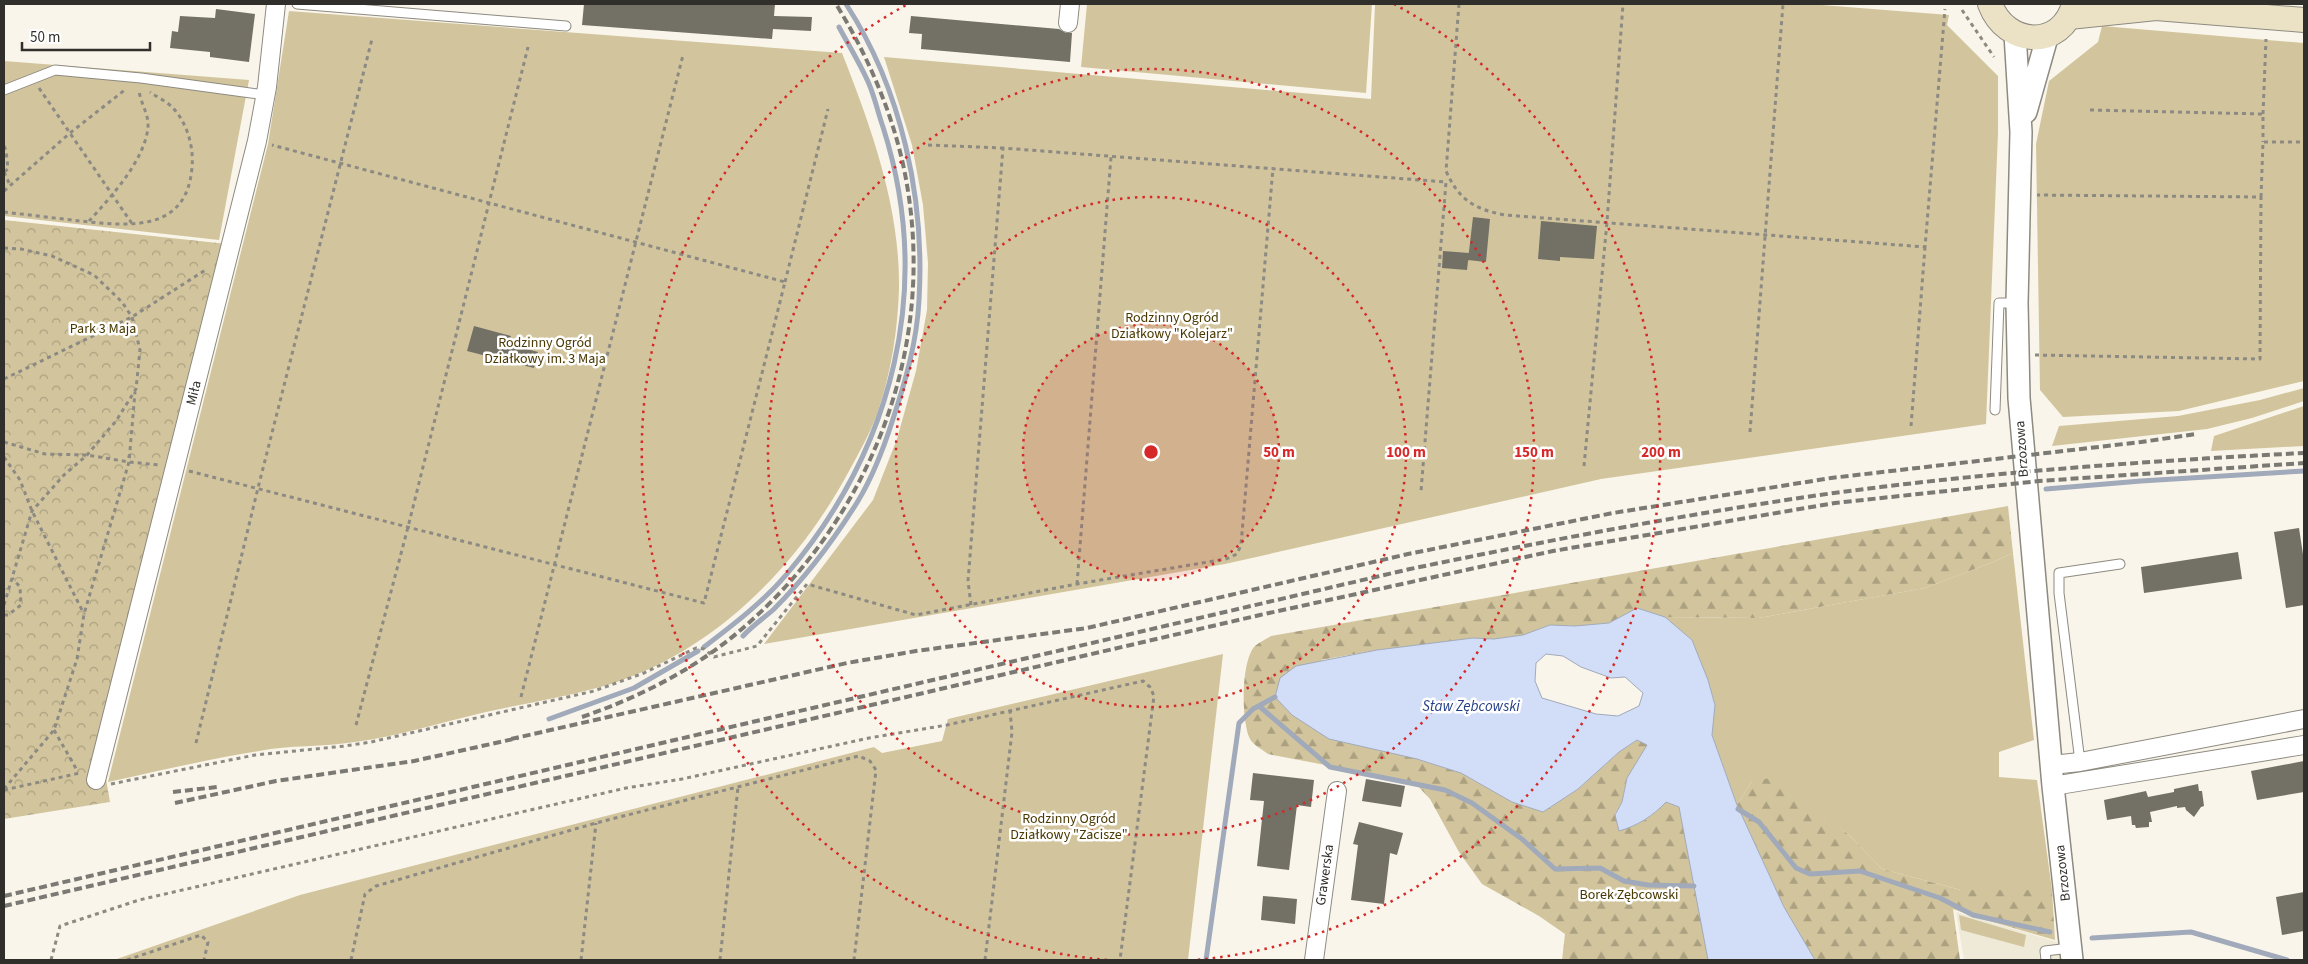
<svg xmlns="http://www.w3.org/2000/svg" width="2308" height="964" viewBox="0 0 2308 964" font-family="'Source Sans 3',sans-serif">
	<defs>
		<pattern id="forest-firs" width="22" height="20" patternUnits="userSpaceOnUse" patternTransform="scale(1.25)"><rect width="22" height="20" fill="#d2c59d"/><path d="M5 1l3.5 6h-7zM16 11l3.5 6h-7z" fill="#aba080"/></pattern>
		<pattern id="park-crowns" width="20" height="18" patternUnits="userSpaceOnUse" patternTransform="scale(1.25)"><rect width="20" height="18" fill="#d2c59d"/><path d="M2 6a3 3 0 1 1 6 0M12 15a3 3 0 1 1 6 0" fill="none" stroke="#aba080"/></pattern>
	</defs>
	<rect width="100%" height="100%" fill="#f9f5ea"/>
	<path fill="#efe9d7" d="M1956 912 2064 944 2066 960H1964Z"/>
	<path fill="#d2c59d" d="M1087 4H1372L1366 93 1081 67Z
		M1375 4H1809L1949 15 1947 25 1998 76V133L1986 424 1601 479 1225 564 764 644 873 500 897 439 916 371 927 310 928 263 923 205 912 145 884 57 1371 99Z
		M289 11 842 53C871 127 900 206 899 288 898 329 891 374 877 414 870 433 859 453 849 471 798 566 716 650 611 684 571 696 527 703 486 712 443 722 399 736 355 742 323 747 290 745 259 751 209 759 159 771 108 782L268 144Z
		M2102 26 2304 43V381L2179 411 2063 417 2040 390 2036 144 2049 81 2098 42Z
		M4 61 249 80 219 240 4 216Z
		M2304 388V401L2252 418 2207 429 2052 446 2059 426 2178 416 2260 400Z
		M2304 406V446L2211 451 2214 436Z
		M2013 553 2034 740 1999 752V777L2037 780 2052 890H1961L1882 869 1849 835 1815 810 1752 781 1737 805 1712 735 1715 705 1708 680 1692 640 1665 617 1759 618 1925 588 1993 562Z
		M1223 654 1188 960H114L300 895 874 747 882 753 942 741 948 719Z
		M1959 915 2026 935 2024 947 1961 930Z"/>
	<path fill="url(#forest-firs)" d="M2008 506 2013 553 1993 562 1925 588 1759 618 1665 617 1637 608 1609 623 1575 626 1550 625 1523 635 1494 639 1473 638 1377 650 1321 660 1417 759 1461 773 1512 802 1543 812 1578 789 1619 752 1637 740 1648 745 1627 778 1622 802 1615 814 1619 830C1637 827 1653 816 1666 802L1679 807 1709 960H1562L1565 934 1539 916 1482 884 1459 852 1430 799 1414 782 1268 754C1263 750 1253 745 1250 739 1241 721 1241 663 1254 647 1258 643 1266 639 1271 636Z
		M1771 778 1788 788 1849 835 1882 869 1961 890H2052L2055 940 1975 917 1953 909 1960 960H1815L1784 907 1737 805 1752 781Z"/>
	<path fill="url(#park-crowns)" d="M4 220 227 244 96 769 106 779 110 802 4 819Z"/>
	<path fill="#d2def7" stroke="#a1aaba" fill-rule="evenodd" d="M1637 608 1665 617 1692 640 1708 680 1715 705 1712 735 1737 805 1784 907 1815 960H1708L1679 807 1666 802C1653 816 1637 826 1619 831L1615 815 1622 802 1627 778 1647 745 1637 740 1619 752 1578 789 1543 812 1512 802 1461 773 1417 759 1329 739 1292 715 1275 697 1280 678 1296 666 1377 650 1473 638 1494 639 1523 635 1550 625 1575 626 1609 623ZM1546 654 1563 656 1581 667 1611 678 1625 677 1643 693 1639 706 1618 716 1596 714 1542 698 1535 681 1536 663Z"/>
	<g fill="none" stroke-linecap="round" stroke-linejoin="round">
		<path stroke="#a1aaba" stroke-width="5" d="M2046 489 2141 481 2304 471
			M743 636C752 626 764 618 774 609 804 579 835 538 858 501 873 476 883 450 892 422 905 383 917 342 919 300 925 199 902 90 846 4
			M704 647C733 625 763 602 786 575 894 448 934 287 883 127 878 113 875 98 869 84 861 65 849 46 839 27
			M1259 706 1330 767 1445 790 1472 803 1522 839 1555 869 1600 868 1624 881 1648 885 1694 886
			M549 719 634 688 698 651
			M1738 809 1759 822 1796 868 1810 874 1860 871 1940 898 1973 915 2050 932
			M2092 938 2191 932 2287 960
			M1206 960 1239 723 1253 709 1275 697"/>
	</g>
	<path fill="#737066" d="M584 4H775L774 16 812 17 811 31 773 29 772 39 582 25Z
		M216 9 255 14 249 62 210 57V52L170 48 172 31 178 32 180 16 215 18Z
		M911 16 1059 29 1066 33H1072L1070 62 921 49 922 34 909 33Z
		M1473 217 1490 219 1486 262 1468 260Z
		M1541 221 1597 226 1594 259 1560 257V261L1538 259Z
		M1443 251 1469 253 1467 270 1442 268Z
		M474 326 511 336 509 344 538 352 534 368 467 351Z
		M2299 528 2304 561V605L2286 608 2274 532Z
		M2238 552 2242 579 2144 593 2141 567Z
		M2304 761V792L2257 800 2251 771Z
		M1253 773 1314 780 1311 807 1297 805 1289 870 1257 866 1264 801 1250 800Z
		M1366 779 1405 786 1401 807 1362 801Z
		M2198 784 2199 791H2202L2204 806 2201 807 2194 817 2186 810 2185 807 2177 808V806L2150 812 2152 822H2149V827L2136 828 2135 825H2132L2131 816 2107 820 2104 800 2146 791 2148 797 2174 792V789Z
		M1359 822 1403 833 1397 855 1390 853 1384 904 1351 900 1358 845 1353 844Z
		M2304 892V931L2282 935 2276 897Z
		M1263 896 1297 899 1295 924 1261 920Z"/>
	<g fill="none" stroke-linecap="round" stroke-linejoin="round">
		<defs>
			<path id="service" d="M297 4 566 26
				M4 90 55 70 141 78 265 95
				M1995 410 1999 303H2016
				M2080 762 2059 593V573L2120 564
				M2046 960 2045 951 2070 948"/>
			<path id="minor" d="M1068 23 1070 4
				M2052 765 2080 762 2304 719
				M96 780 257 141 267 87 276 4
				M2053 786 2304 745
				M1314 960 1337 791"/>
			<path id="tertiary" d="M2015 34 2021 132 2017 303 2019 398 2053 786 2072 960
				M2026 112 2048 34"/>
			<path id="secondary" d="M1990 4C2006 47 2062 50 2074 4
				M2069 17 2156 8 2304 20"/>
		</defs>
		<use href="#service" stroke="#8d8a80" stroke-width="11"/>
		<use href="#minor" stroke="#8d8a80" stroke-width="20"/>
		<use href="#tertiary" stroke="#8d8a80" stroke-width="24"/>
		<use href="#secondary" stroke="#8d8a80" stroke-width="26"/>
		<path stroke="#8c8a83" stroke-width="3" stroke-dasharray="4 4" stroke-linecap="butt" d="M1459 4 1446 171C1459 200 1474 209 1505 215L1925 247 1945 9
			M1962 10 1994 57
			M39 88 133 225
			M2090 110 2263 114V142
			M2263 114 2266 39
			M928 145 1003 148
			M4 146 6 150 8 169 4 172
			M4 172 10 185
			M4 191 70 133 126 89
			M2261 197 2263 142H2304
			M4 212C29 215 55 218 80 221 129 226 187 233 192 167 194 147 187 122 172 107 166 101 157 97 150 92
			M89 221C111 197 145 160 148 127 149 114 140 102 139 90
			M4 248 21 249 52 256 94 275 122 302 132 317 140 350 136 389 116 421 87 455 64 475 32 511 4 605
			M785 282 828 109
			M2035 355 2260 359 2261 197 2037 195
			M4 379 132 317 207 269
			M1911 426 1925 247
			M1750 432 1783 4
			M4 442 45 454 87 455 129 462 159 465
			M4 457 20 480 32 511 84 614
			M1584 466 1607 222 1623 4
			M189 471 704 603 785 282 272 145
			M1077 584 1111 157
			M971 605 968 581 1003 148 1446 182 1421 491
			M4 615H8L21 605 20 587 12 578
			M521 697 683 55
			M356 725 408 527 528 47
			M54 730 78 772
			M196 743 258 488 372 39
			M111 784 255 755 345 746 371 742 594 691 644 673 696 648 704 649 714 657 757 646 807 584 916 615 1077 584 1226 559 1237 554 1241 545 1273 168
			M4 789 54 730 77 659 84 614 129 462 135 392
			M4 790 80 773
			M51 960 60 926 139 900 626 788 682 779 869 738 947 725 1143 681 1150 687 1154 696 1120 960
			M127 960 201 935 208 942 204 960
			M351 960 365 894 376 886 596 823 859 756 870 761 876 770 854 960
			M581 960 596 823
			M720 960 738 787
			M985 960 1012 732 1010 711"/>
		<use href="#service" stroke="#fff" stroke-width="9"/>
		<use href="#minor" stroke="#fff" stroke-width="18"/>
		<use href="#tertiary" stroke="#fff" stroke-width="21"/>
		<use href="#secondary" stroke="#ebe2c6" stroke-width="24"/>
		<path stroke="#7b7973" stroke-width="4" stroke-dasharray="8 4" stroke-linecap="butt" d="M582 717C640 697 697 668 743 628 868 520 934 356 908 191 898 125 871 61 836 4
			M511 739 847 663 916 651 1087 628 1408 554 1613 513 1831 478 2141 442 2196 434
			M173 792 217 787
			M175 803 276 781 414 761 518 738
			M4 896 1410 569C1550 540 1692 513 1834 493 1990 472 2147 461 2304 453
			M4 906 1260 615 1553 551 1835 503 2039 481 2304 463"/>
	</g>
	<circle cx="1151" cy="452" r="128" fill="#d62828" fill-opacity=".12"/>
	<g fill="none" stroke="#d62828" stroke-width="2.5" stroke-dasharray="2.5 5">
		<circle cx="1151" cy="452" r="128"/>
		<circle cx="1151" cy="452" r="255"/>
		<circle cx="1151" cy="452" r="383"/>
		<path d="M1107 960A510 510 0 0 1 908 4M1394 4A510 510 0 0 1 1195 960"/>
	</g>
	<g text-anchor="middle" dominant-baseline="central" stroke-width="5" stroke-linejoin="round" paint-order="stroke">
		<g font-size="14" fill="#483800" stroke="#fff">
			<text x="1172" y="318">Rodzinny Ogród<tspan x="1172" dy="16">Działkowy "Kolejarz"</tspan></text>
			<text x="103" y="329">Park 3 Maja</text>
			<text x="545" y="343">Rodzinny Ogród<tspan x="545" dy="16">Działkowy im. 3 Maja</tspan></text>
			<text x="1069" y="819">Rodzinny Ogród<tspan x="1069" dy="16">Działkowy "Zacisze"</tspan></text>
			<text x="1629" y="895">Borek Zębcowski</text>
		</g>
		<g font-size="14" fill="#302f2b" stroke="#fff">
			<text transform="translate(194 393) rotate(-76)">Miła</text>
			<text transform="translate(2022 449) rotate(-94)">Brzozowa</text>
			<text transform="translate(2063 873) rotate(-96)">Brzozowa</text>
			<text transform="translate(1325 875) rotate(-82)">Grawerska</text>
		</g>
		<g font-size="15" font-style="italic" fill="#243f85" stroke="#fff">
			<text x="1471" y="706">Staw Zębcowski</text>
		</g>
	</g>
	<circle cx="1151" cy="452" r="8" fill="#d62828" stroke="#fff" stroke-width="2.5"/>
	<g font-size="15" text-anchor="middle" font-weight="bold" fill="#d62828" stroke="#fff" stroke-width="5" stroke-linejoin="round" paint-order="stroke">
		<text x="1279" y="457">50 m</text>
		<text x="1406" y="457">100 m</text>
		<text x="1534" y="457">150 m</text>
		<text x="1661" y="457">200 m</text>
	</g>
	<rect width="2308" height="964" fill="none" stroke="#302f2b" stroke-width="10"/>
	<path d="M22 42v8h128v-8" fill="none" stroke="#302f2b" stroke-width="2.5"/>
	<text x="30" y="42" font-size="15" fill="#302f2b" stroke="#ffffff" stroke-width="4" paint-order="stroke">50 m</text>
</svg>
